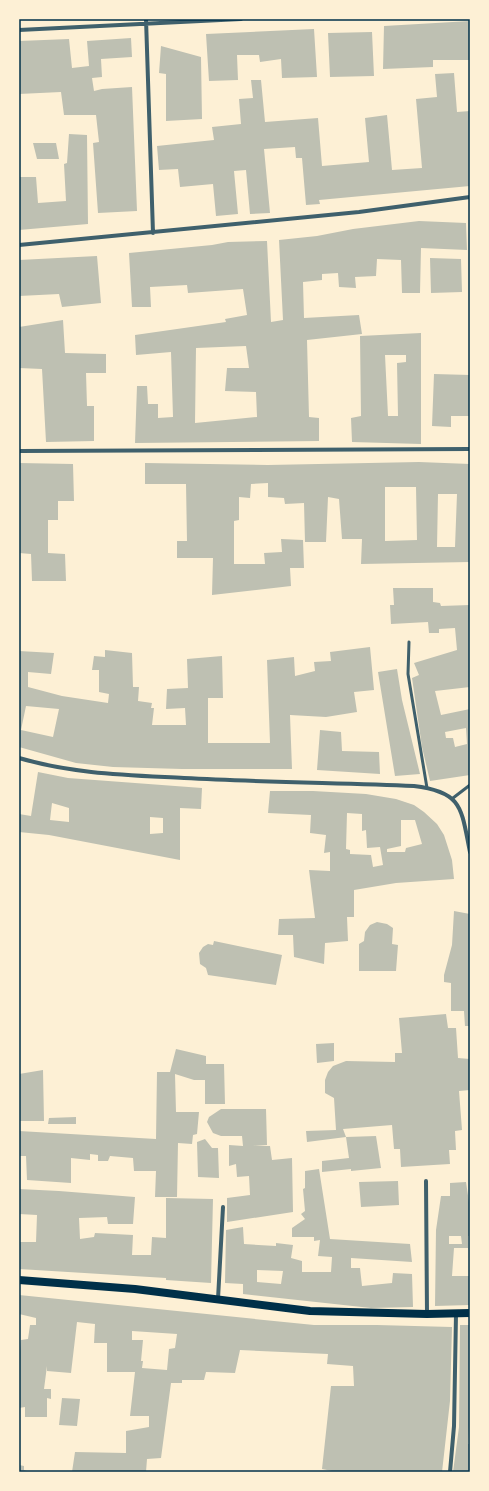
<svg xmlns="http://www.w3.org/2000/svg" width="489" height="1491" font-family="'IBM Plex Serif',serif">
<rect width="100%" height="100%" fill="#fdf0d5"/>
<path fill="#bec0b2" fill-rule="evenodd" d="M470,21V60H433V67L383,69L384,26Z
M314,29L317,77L282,78L281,59L260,62L259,55H237L238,80L209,81L206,34Z
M372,32L374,76L330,77L328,33Z
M131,38L132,57L101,59L102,77L92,78L94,91L102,89L132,87L137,211L98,213L93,143L99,142L96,115H64L61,92L19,94V41L69,39L72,68L89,66L87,41Z
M161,46L201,57L202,119L166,121V74L159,73Z
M454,73L457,112L470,111V186L319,200L320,204L306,205L302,158H296L295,147L264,149L270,213L250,214L246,170L234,171L238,214L216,216L213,184L180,187L178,169L159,170L157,146L214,140L212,127L241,124L239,99L253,98L251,80H261L265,122L318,118L322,166L369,162L365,118L387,115L392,170L422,168L416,99L437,97L435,74Z
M69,134L87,135L88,224L19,230V177H36L38,203L66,201L64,164L67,163Z
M33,143H56L59,159H37Z
M419,221L466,223L467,250L421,248L420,293H402L401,260L377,259L376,276L355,277L356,288L339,287L338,273L322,274V280L303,282L304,318L359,315L362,334L307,340L309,417L319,418V441L135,443L137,386H147L148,404H158V418L173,417L171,352L136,355L135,335L226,322L225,319L247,315L243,289L188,293L187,285L150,287L151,307H132L129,253L212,245L228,242L267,241L271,322L283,320L279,240L317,236L353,229ZM246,346L249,368H227L225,391L256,392L257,417L195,423L196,348Z
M97,256L101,303L62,307L59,294L19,296V260Z
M430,258L461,259L462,292L431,293Z
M63,320L65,353L106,354V373H86L87,406H94V441L46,442L42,369L19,368V327Z
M421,333V444L352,442L351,418L361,416L360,336ZM385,355H406V362L397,363L398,416H388Z
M434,374L470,375V416H451V427L432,426Z
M419,462L470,464V562L361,564L362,539H342L339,499L328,497L326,542H305L304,503L285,504L284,498L268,497V483L251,484L250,498L239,497V520L234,521V564H265L264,553L282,552L281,539L303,540L304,568H290L291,586L212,595L213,558H177V541H187L186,484H145V463L268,465ZM385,487H416L417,540L385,541ZM438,494H457L455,547H437Z
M19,463L73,464L74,501H58V520H48V553L65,554L66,581H32L31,554L19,553Z
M393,588H433V602L440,603L441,606L470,605V687L435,691L441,715L470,709V775L430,781L422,747L412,678L419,675L414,663L457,650L455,628L439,629V633H429L428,622L391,624L390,605H394ZM466,728L467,744L455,747L453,738H446L445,732Z
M370,647L374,690L354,692L357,712L326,717L290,715L292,769H182L113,767L76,763L19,747V651L54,653L51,674L28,672V687L62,696L108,703L109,694L99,692V670H92L94,656L105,657V650L132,653L133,687H139L138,701L152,703L151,708H154L152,725H186L185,708L166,709L167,689L188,688L187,659L222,656L223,698H208V743H270L267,660L294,657L295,676L315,671L314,662L331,661L330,652ZM26,706L59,709L53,737L21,730Z
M397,669L402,700L420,774L395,776L378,672Z
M320,730L341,732L342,751L379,752L380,774L317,770Z
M38,772L68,778L202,788L201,809L180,808V860L49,835L19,832V814L31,816ZM52,803L69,808V822L50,820ZM150,817L163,818V833L150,834Z
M270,791H313L366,794L396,799L414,805L424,812L437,824L444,835L452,860L454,879L396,883L354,890V917H347L348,941L325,943L324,964L294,957L293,935H278L279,919L315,918L309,870L330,871V852L324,853L326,835L310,833L311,815L268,813ZM347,813L362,814V831L366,830L367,848L380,847L383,865L373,867L371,855L350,854V850L346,849ZM401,820H415L422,844L406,848L405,852H387V849L401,846Z
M454,911L470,914V1026H465L464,1011H451V983L444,982V975L452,945Z
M377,922L387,924L393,928L392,944L398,945L396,971H359V944L364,941L365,932L370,925Z
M214,941L282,955L276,985L208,975L206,968L200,964L199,953L203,947L208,944L213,945Z
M446,1014L448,1028H456L458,1058L470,1059V1090L459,1091L462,1130L455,1131L456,1150H449L450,1164L401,1167L400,1149H394L392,1125L343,1129L346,1137L376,1136L381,1168L351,1171V1169L322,1172V1161L349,1158L346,1137L307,1142L306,1131L336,1130L334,1098L325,1093V1080L328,1072L333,1066L346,1061L395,1062V1053H402L399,1018Z
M334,1043V1061L317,1063L316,1044Z
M176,1049L206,1056V1064H224L225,1104H205V1080H194L175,1074L176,1112H199L197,1134L193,1135L192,1144L178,1143L177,1197H155L156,1171H134L133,1158L110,1156L108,1161H98V1155L90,1154V1160L71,1158V1183L27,1180L26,1156H19V1131L156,1139L157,1072H170Z
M43,1070L44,1121H19V1074Z
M221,1109H266L267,1145L253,1146H270L272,1160L292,1158L293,1212L227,1222V1198L250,1195L249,1176L237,1177L236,1164L229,1166V1145L243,1146L242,1136H221L213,1133L207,1122L209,1117Z
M76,1117V1124H48L49,1118Z
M205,1139L212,1148H218L219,1178L198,1177L197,1142Z
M319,1169L330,1239L410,1244L412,1262L351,1258V1268H360L362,1286L392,1283L393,1273L412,1274L413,1307L371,1308L243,1294V1284L225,1283L226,1230L243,1227L244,1244L276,1246V1243L293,1245L291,1258L302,1261V1272H331L332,1257L318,1256L320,1240L314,1241V1237H292V1228L305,1219L301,1214L305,1211L303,1189L305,1188V1171ZM257,1270L283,1271L281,1284L257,1282Z
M398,1181L399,1205L361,1207L359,1182Z
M466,1182L470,1209V1236H468V1248H454L452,1276H470V1305L435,1306L436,1230L441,1196H450V1183ZM449,1236H461L462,1244H449Z
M19,1189L59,1191L135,1197L133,1224H108L107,1217L79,1218L80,1239L94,1237L95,1233L133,1235L132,1255H151L152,1237L166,1238V1198L213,1199L211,1283L166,1280V1278L19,1269V1242H36L37,1215L19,1214Z
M19,1295L314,1325H377L452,1327L450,1401L442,1472H337L322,1469L331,1386H354L353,1366L327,1364L328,1354L240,1350L235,1373L206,1372L204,1380H182V1383H171L161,1458L147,1459L146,1472H72L75,1452L126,1453V1431L149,1427V1416H130L135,1372H107V1343H94L95,1324L77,1322L71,1373L47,1371V1366L44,1389H51V1399L47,1398V1417H25V1407L19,1408V1364L21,1340L28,1339L30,1325H36V1318L19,1314ZM132,1331L177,1334L175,1348L169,1349L167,1370L142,1368L143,1361H141L143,1340H132Z
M460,1325H470V1427L469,1426L468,1444H470V1472H453L459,1427Z
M62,1398L80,1399L77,1426L59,1425Z
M19,1465L24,1466V1470L30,1472H19Z"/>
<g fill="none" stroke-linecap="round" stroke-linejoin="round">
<path stroke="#3f606c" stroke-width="3" d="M409,642L408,674L427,788
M453,798L470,785"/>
<path stroke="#3f606c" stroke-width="4" d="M146,19L153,233
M19,30L241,19
M19,245L359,212L470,197
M19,451L470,449
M19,758C73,774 128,775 184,778C260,782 337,783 414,786C463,792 461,808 470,852
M426,1181L427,1314
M218,1299L223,1207
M450,1472L454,1426L456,1314"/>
<path stroke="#003049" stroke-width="8" d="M19,1280L135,1289L310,1311L427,1314L470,1313"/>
</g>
<rect width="489" height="1491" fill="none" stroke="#fdf0d5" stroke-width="40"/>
<rect x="20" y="20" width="449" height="1451" fill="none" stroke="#003049" stroke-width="1.5"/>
</svg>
